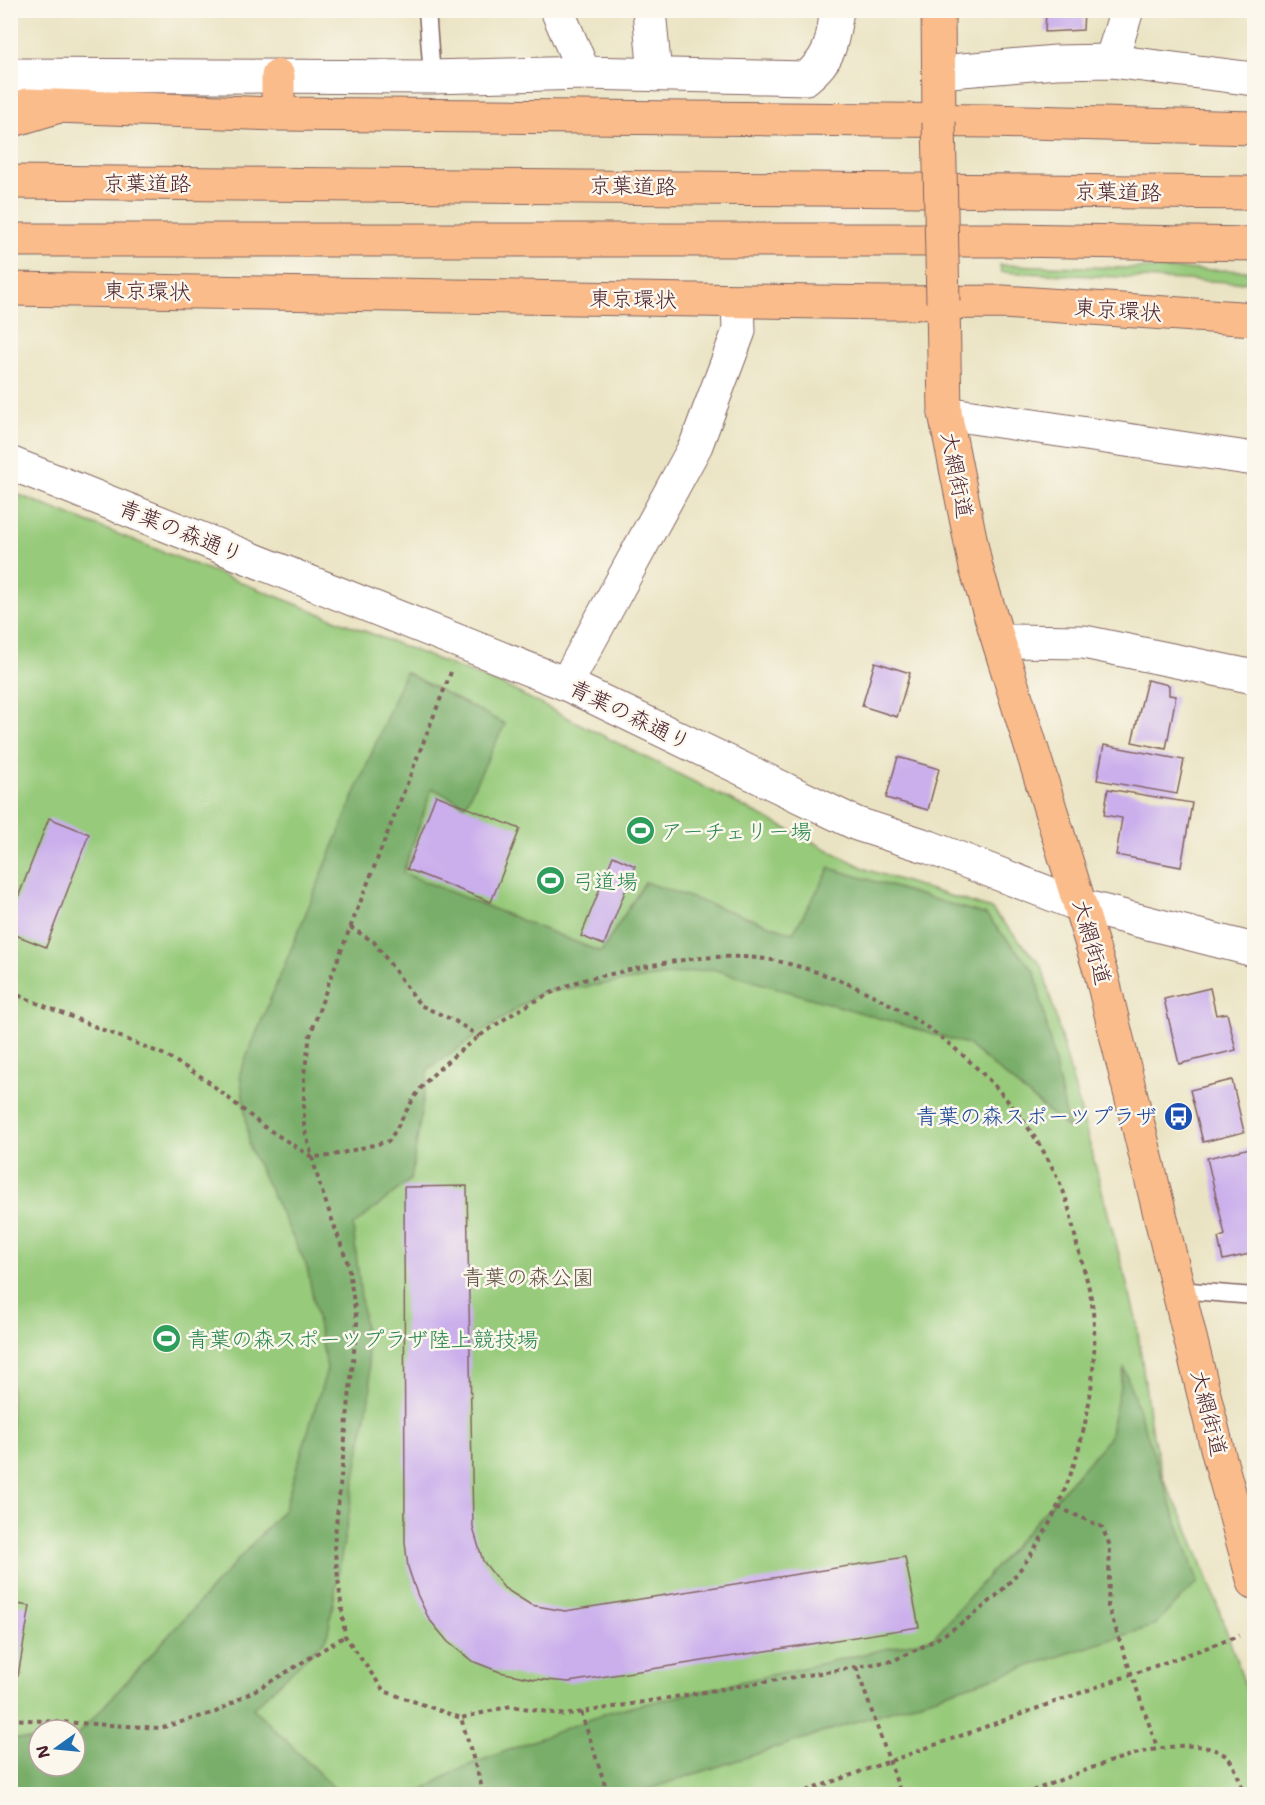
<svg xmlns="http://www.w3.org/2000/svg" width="1265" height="1805" font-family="'Shantell Sans','Klee One',sans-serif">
<rect width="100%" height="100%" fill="#fbf7ec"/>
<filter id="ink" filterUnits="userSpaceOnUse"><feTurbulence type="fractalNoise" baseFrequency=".0167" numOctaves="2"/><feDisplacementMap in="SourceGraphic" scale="12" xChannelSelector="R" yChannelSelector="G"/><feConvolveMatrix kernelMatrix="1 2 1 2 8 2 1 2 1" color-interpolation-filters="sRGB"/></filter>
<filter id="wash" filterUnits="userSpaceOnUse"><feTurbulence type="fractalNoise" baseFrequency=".008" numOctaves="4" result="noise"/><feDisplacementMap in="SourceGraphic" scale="24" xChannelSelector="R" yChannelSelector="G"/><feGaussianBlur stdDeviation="1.35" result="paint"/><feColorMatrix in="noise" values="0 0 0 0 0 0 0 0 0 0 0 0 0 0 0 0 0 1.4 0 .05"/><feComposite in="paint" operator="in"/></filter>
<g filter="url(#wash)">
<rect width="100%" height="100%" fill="#eae3c3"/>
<path fill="#97ca7a" stroke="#707452" stroke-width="1.5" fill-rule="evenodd" d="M1000,265L1254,271V283L1001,272Z
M11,492L507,687L868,870L991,909L1042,966L1136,1318L1151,1428L1164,1480L1187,1526L1210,1584L1254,1711V1794H11ZM39,1730H75V1766H39Z"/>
<path fill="#79ae6a" stroke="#62664a" stroke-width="1.5" d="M405,672L505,724L465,805L432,788L403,873L601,952L645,882L793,933L830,868L986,915L1035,972L1069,1129L967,1044L712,969L540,993L428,1069L411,1179L353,1226L371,1387L327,1638L253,1708L340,1794H11V1738L39,1741V1766H75V1738L284,1509L327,1369L307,1267L250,1149L240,1073Z
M1124,1368L1198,1582L1153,1626L633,1794H417L456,1770L609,1712L933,1638L1109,1438Z"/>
<g id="blocks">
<path fill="#caafec" d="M1002,10H1032V15H1002Z
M1046,10H1084L1083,30L1045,32Z
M875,662L910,673L897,717L862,706Z
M1147,680L1169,685V695L1176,696L1166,749L1132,742Z
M1104,745L1184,760L1177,794L1097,780Z
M898,757L939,769L928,810L886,798Z
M1108,789L1192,803L1181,867L1116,855L1122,818L1104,815Z
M436,795L520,829L491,902L407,869Z
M49,818L89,834L46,947L10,933V918Z
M613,856L635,866L604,945L581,936Z
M1210,988L1216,1015L1227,1013L1236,1050L1179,1064L1164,999Z
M1232,1080L1244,1132L1203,1142L1190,1090Z
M1250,1148L1254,1156V1253L1223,1260L1218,1238L1225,1235L1207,1158Z
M467,1186L473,1528L483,1561L504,1588L531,1605L565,1611L905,1557L919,1627L569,1682L534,1679L500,1672L472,1661L448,1642L429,1619L417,1594L408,1567L405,1543L404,1187Z
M10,1603L30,1606L18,1676L10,1675Z"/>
</g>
</g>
<g filter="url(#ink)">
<use href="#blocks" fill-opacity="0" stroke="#826460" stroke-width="1.5"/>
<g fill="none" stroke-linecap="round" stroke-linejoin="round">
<defs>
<path id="service" d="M427,10L432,77
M1178,1290L1254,1296"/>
<path id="minor" d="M557,10L584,73
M649,10L655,75
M1111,61L1127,10
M939,72L1056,62L1111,61L1254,79
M10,75L432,77L584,73L806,78C832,57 832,41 837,10
M945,413L1254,459
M999,641L1084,642L1254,677
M566,684L696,445L739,331L738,301"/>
<path id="tertiary" d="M10,463L566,684L857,824L929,847L1082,906L1254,950"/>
<path id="primary" d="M938,10L939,122
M943,302L945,413L976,568L1102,977L1219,1456L1254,1582"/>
<path id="trunk" d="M27,105L278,114L990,121L1254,128
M278,114V76
M10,289L888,303L1003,302L1254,319"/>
<path id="motorway" d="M10,121L56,107
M10,182L1254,193
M10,240H1007L1254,244"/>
</defs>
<use href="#service" stroke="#826460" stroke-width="19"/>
<use href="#minor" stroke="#826460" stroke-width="35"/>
<use href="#tertiary" stroke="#826460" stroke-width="35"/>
<use href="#primary" stroke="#826460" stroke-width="35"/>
<use href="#trunk" stroke="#826460" stroke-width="35"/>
<use href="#motorway" stroke="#826460" stroke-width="35"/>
<path stroke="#826460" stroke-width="4" stroke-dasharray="4.5 4.5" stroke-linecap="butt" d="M451,672L330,979L310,1036L304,1074V1127L320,1186L348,1264L357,1322L334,1545L345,1636L384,1691L461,1718L484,1794
M350,927L374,942L420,1005L455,1021L480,1037
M10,992L165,1055L205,1079L263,1126L312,1157L330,1156L389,1141C401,1122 411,1099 426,1082C460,1045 529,999 577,982C592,977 609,975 624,971C673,960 727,951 777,961C898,988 1012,1073 1062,1188C1070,1207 1073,1229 1078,1249C1083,1266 1089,1285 1092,1303C1104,1397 1068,1527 998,1594C967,1623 931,1644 892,1661L565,1715L511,1706L461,1718
M1058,1507L1102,1527L1110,1546L1108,1607L1157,1747
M856,1667L901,1794
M581,1712L608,1794
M10,1719L160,1728L216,1712L277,1678L345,1636
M798,1794L1239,1636
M1024,1794C1072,1777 1177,1726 1223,1754C1235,1761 1240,1782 1244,1794"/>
<use href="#service" stroke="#fff" stroke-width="16"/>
<use href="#minor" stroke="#fff" stroke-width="33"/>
<use href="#tertiary" stroke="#fff" stroke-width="33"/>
<use href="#primary" stroke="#fabc8b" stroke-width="33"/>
<use href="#trunk" stroke="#fabc8b" stroke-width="33"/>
<use href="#motorway" stroke="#fabc8b" stroke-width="33"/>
<defs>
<path id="primary-bridge" d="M939,122L943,302"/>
</defs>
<use href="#primary-bridge" stroke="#826460" stroke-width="35" stroke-linecap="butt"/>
<use href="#primary-bridge" stroke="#fabc8b" stroke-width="33"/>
</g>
</g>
<defs>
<symbol id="stadium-disc" viewBox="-11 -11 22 22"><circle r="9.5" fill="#2e9e5b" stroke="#fbf7ec"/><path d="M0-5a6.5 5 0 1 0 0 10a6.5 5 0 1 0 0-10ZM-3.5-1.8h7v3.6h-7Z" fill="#fff"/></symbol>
<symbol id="bus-disc" viewBox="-11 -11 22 22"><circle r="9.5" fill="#1a4fb4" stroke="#fbf7ec"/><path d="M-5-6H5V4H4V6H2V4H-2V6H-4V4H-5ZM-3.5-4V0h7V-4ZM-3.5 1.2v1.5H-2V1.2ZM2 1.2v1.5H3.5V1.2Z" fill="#fff"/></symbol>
</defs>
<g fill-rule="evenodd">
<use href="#stadium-disc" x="624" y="814" width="33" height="33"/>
<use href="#stadium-disc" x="534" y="864" width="33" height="33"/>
<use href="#bus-disc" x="1162" y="1100" width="33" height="33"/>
<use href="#stadium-disc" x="150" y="1322" width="33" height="33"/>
</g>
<g text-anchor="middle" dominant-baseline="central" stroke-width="5" stroke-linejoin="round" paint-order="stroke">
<g font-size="22" fill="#4a1f2b" stroke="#fbf7ec">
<text x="147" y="183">京葉道路</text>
<text transform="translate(633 186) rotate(1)">京葉道路</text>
<text transform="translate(1118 192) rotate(1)">京葉道路</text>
<text transform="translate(147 291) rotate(1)">東京環状</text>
<text transform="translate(633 299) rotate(1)">東京環状</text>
<text transform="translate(1118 310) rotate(4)">東京環状</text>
<text transform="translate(957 475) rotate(79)">大網街道</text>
<text transform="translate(181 531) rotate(22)">青葉の森通り</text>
<text transform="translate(630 715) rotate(26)">青葉の森通り</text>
<text transform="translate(1092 942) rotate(74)">大網街道</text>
<text transform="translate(1209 1413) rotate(76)">大網街道</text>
</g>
<g font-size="22" fill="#27864d" stroke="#fbf7ec" text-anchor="start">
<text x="661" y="831">アーチェリー場</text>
<text x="572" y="881">弓道場</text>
<text x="187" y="1339">青葉の森スポーツプラザ陸上競技場</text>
</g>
<g font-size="22" fill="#164399" stroke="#fbf7ec" text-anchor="end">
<text x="1157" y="1116">青葉の森スポーツプラザ</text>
</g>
<g font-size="22" fill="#615243" stroke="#fbf7ec">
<text x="528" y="1277">青葉の森公園</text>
</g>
</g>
<rect width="1265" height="1805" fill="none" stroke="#fbf7ec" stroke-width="36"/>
<g transform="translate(57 1748) rotate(255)"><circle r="28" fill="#fbf7ec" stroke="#b4a19f" stroke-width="1.5"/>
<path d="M0-4.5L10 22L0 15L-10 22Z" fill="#1f6fb2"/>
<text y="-9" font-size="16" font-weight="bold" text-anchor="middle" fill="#4a1f2b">N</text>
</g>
</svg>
